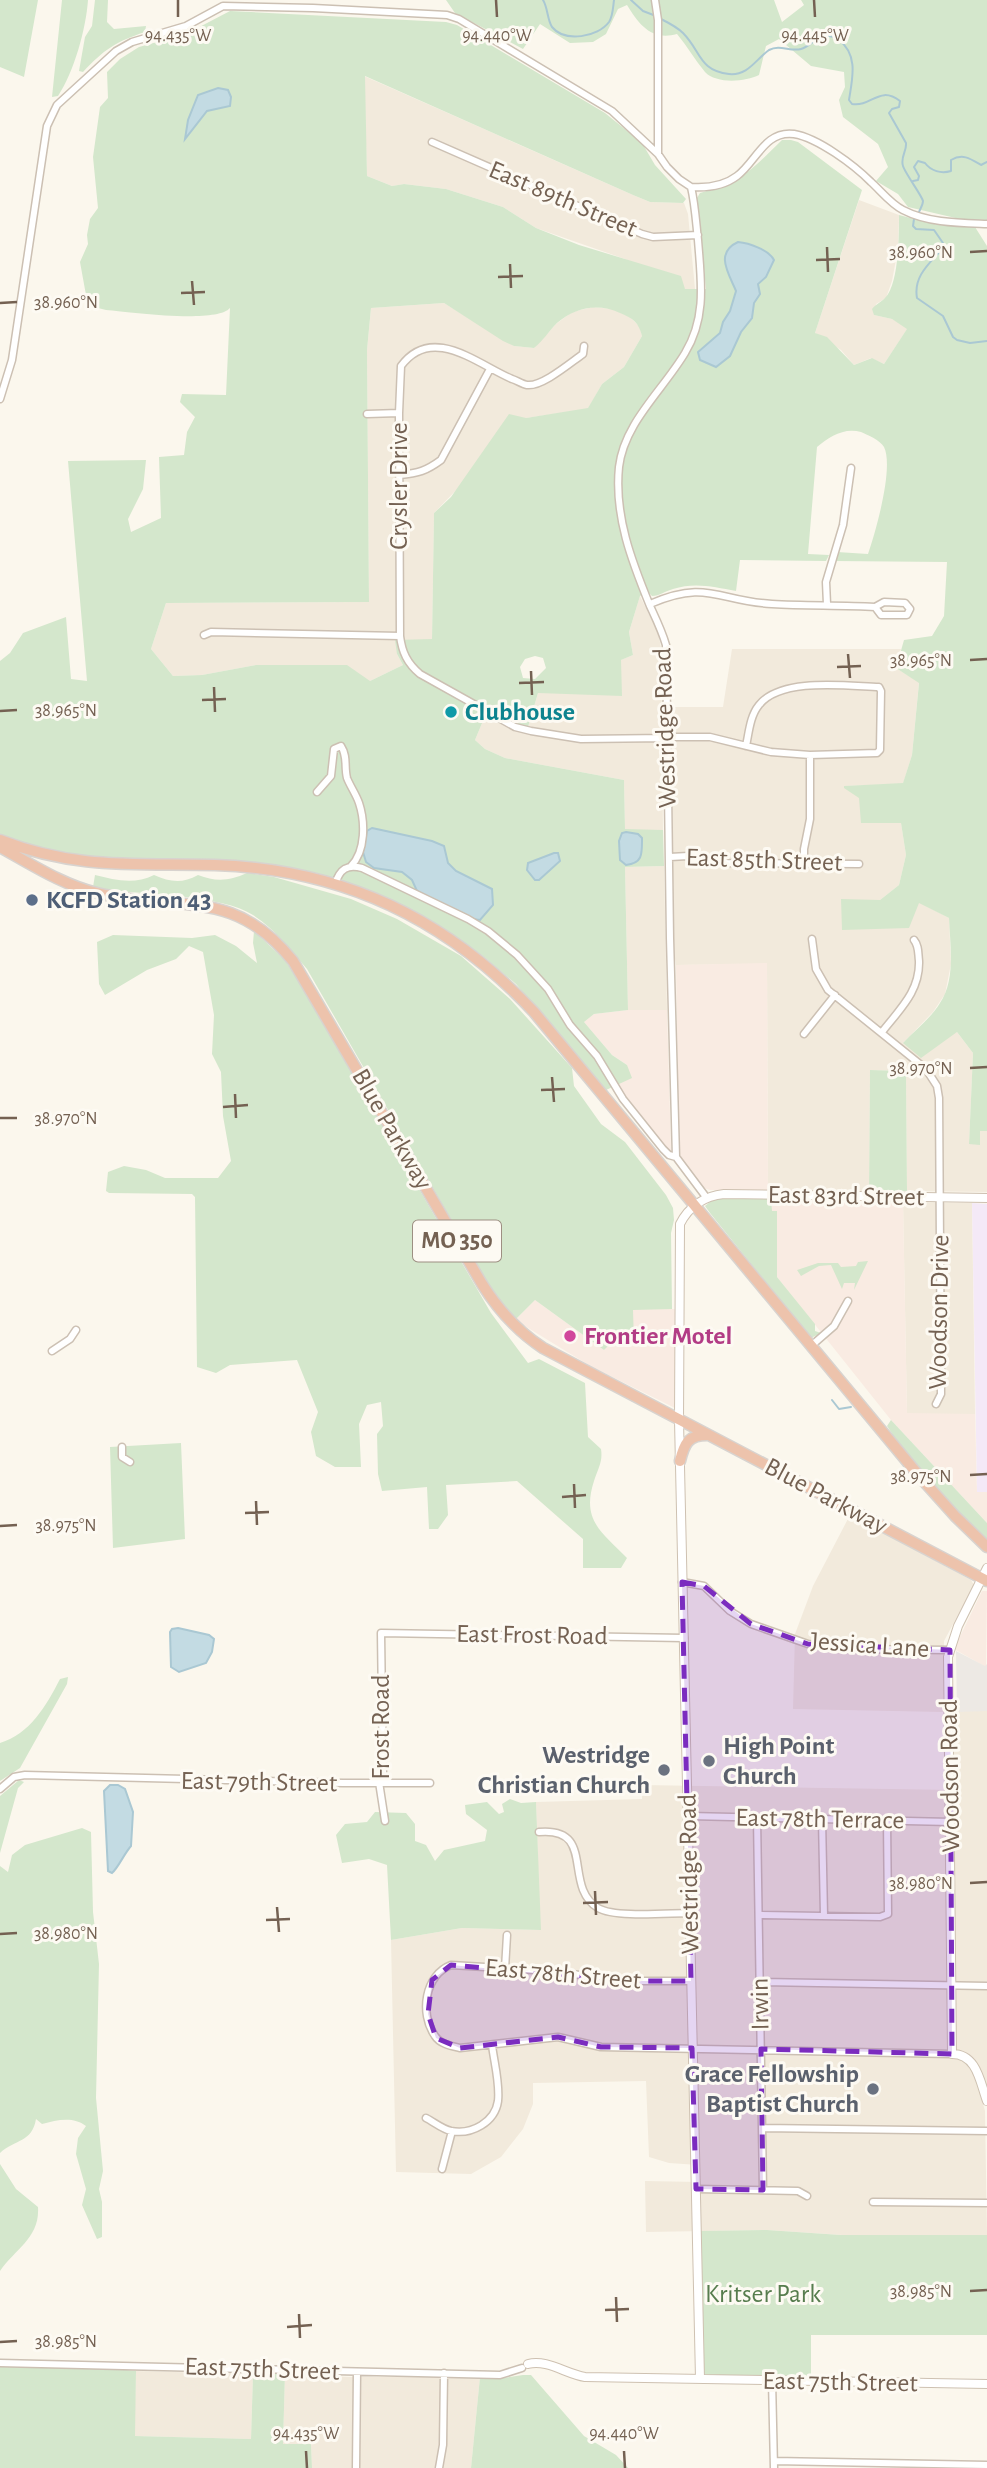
<svg xmlns="http://www.w3.org/2000/svg" width="987" height="2468" font-family="'Alegreya Sans',sans-serif">
<rect width="100%" height="100%" fill="#fbf7ed"/>
<path fill="#f2eadc" d="M364,76L633,195L650,202L684,203L688,214L695,289H685L625,259L536,228L503,207L446,189L404,184L392,186L367,176Z
M859,200L899,215L898,249L892,281L886,298L876,304L874,315L892,319L908,328L884,364L871,358L854,365L841,350L815,333Z
M444,303L514,346L534,348L556,324L572,312L593,307L612,309L630,317L640,327L642,336L624,367L602,384L588,409L526,418L434,513L432,639L397,654L403,665L370,681L256,665L202,675L173,676L151,649L166,603L369,602L367,350L371,308Z
M640,596L658,633L661,647L663,830H625L624,780L505,758L485,749L475,740L485,716L526,734L538,693L633,655L629,632Z
M732,649H901L896,668L919,682L912,755L903,784L845,786L901,823L906,855L899,885L880,900H841L919,902L949,918L951,964L945,994L933,1012L903,1043L957,1032L973,1053L969,1144H979L980,1131H987V1192L907,1191L906,1071L870,1070L869,1191H768L767,964L676,965L674,952L671,707H723Z
M664,866L667,1010H628L625,867Z
M903,1202L972,1203L975,1414H907Z
M850,1515L971,1580L974,1585L944,1641L943,1712L793,1709L795,1634L813,1586Z
M953,1711H987V2094L979,2089L985,2111L987,2235H842L767,2230L646,2232L645,2181L698,2182V2165L669,2163L649,2157L646,2081L533,2083V2104L523,2129L501,2157L471,2174L396,2172L391,1940L462,1928L540,1930L536,1802L642,1799V1785L954,1790Z
M136,2371L253,2374L251,2439L134,2436Z
M285,2374L349,2377H480L471,2468H312L311,2444H283Z"/>
<path fill="#f9ebe2" d="M767,963L768,1191L710,1190L704,1188L681,1160L679,1153L676,965Z
M628,1010H667L671,1150L668,1151L617,1084L627,1065L612,1055L584,1022L594,1014Z
M771,1198L903,1202L907,1413L975,1414L977,1492H987V1523L891,1420L777,1277V1211H772Z
M535,1300L604,1350L633,1309H676L675,1408L592,1367L515,1320Z
M982,1591H987L986,1667L954,1649Z"/>
<path fill="#ede9e4" d="M956,1651L985,1666L987,1664V1711L957,1712Z"/>
<path fill="#f4e9f7" d="M972,1203L987,1204V1492H977Z"/>
<path fill="#d4e7cc" fill-rule="evenodd" d="M0,0H38L24,77L0,67Z
M62,0H88C86,29 74,72 58,96L52,97Z
M95,0H108L107,22L114,29L146,26L145,32C115,42 105,49 83,72L79,71L85,37L92,26Z
M446,0H774L782,22L804,5L801,0H987V220L960,219L908,207L898,194L876,181L888,167L878,144L843,117L839,100L845,87L844,72L811,66L779,39L766,46L759,75C745,82 716,84 705,72C695,60 687,46 677,34C652,41 639,25 627,5L618,9L606,34L593,42L570,43L540,24L523,49L455,13Z
M230,11L446,22L457,25L605,113L642,143L655,165L686,199L683,203L650,202L633,195L365,76L367,176L392,186L404,184L446,189L503,207L536,228L579,245L681,276L685,289H706L697,198L700,193C743,182 751,170 782,140H791L798,142L862,190L815,333L827,337L854,365L872,358L884,364L907,329L892,319L874,315L872,309C876,304 881,302 885,298C899,284 899,234 899,215L938,225L975,227L987,246V1131H980V1145L969,1144L973,1053L957,1032L921,1058L903,1043C915,1030 931,1018 940,1003C956,979 950,946 949,918L919,903L909,928L842,930L841,899L880,900L899,885L906,855L901,823H861L859,798L844,788V786L903,783L912,755L919,683L896,668L904,640L932,636L944,616L947,562L834,561L837,552L868,554C876,531 894,467 884,447C880,440 868,435 861,432C844,427 829,437 817,447L808,554L829,555L826,561L740,560L736,591C714,587 695,582 673,589C665,591 660,596 652,596L647,591L640,596L629,632L633,655L621,660L622,696L538,693L526,734L485,716L475,740L485,749L505,758L624,780L625,829L663,830L664,866L625,867L628,1010L594,1014L584,1022L612,1055L627,1065L632,1078L606,1090L516,984L483,956L441,927L393,902L300,870L98,858L35,848L0,836V661L10,653L23,633L66,617L71,679L87,681L68,461L146,460L143,489L128,519L131,532L161,518L159,457L184,455L187,432L195,417L180,402L182,394L226,395L230,308C216,324 129,312 106,310L94,307L86,295L80,262L88,244L87,235L90,219L98,208L93,157L100,107L108,98L107,72L120,59L139,47L186,34ZM444,303L503,341L514,346L534,348C543,341 549,331 557,323C576,307 598,303 620,313C633,318 639,323 642,336L624,367L602,384L588,408L526,418L509,414L451,497L434,513L432,639L395,640L397,654L403,665L370,681L347,665H256L202,675L173,676L151,649L166,603L369,602L367,350L371,308ZM535,656L543,658L546,668L535,679L523,678L520,667L525,659Z
M247,873L274,877L351,899L397,919L461,956L510,999L572,1068L574,1086L601,1124L625,1142L666,1195L673,1208L674,1220L671,1233L672,1309L633,1310L634,1342H612L604,1350L535,1300L515,1320L501,1304L486,1280L307,969C290,949 275,929 253,915C222,895 143,894 104,890L93,887L95,875C115,880 134,885 154,875C170,882 182,884 198,875C216,882 229,881 247,873Z
M254,931L285,960L299,982L491,1313L528,1363L539,1359L585,1383L588,1437L601,1449C603,1462 598,1468 594,1481C581,1521 602,1532 627,1558L621,1568H583V1539L517,1481L446,1485L448,1515L438,1529H429L427,1487L382,1491L378,1474L377,1434L383,1426L381,1402L367,1405L359,1424L361,1467H335L316,1456L311,1432L318,1412L297,1360L230,1365L216,1373L197,1367L195,1197L192,1194L109,1193L106,1191L108,1172L124,1166L146,1170L165,1178H218L231,1161L223,1116L221,1072L212,1054L214,1015L203,952L189,946L176,959L147,970L105,995L99,984L97,942L113,935L192,938L215,935L236,946L257,963L253,943Z
M870,1070L906,1071L907,1191H869Z
M715,1198H771L772,1211H777V1277L815,1324V1331L821,1333L811,1338L710,1213L705,1206Z
M868,1261L854,1290L855,1283H844L842,1289L831,1265L819,1266L801,1276L797,1270L818,1263H838L841,1267L856,1266L858,1262Z
M891,1420L987,1523V1539L944,1498L893,1435L887,1426Z
M181,1443L185,1539L113,1548L110,1447Z
M68,1677L67,1684L20,1768L0,1781V1743C30,1734 46,1706 60,1679Z
M19,1780L24,1782L18,1788L0,1853V1796Z
M510,1799L521,1803L536,1802L541,1930L462,1928L391,1940L387,1865L369,1859L342,1863L336,1835L345,1824L367,1822L375,1812L406,1813L415,1824V1841L426,1845L435,1861L444,1850L485,1841L487,1830L466,1814L465,1805L487,1802L499,1814L504,1812L502,1804Z
M82,1828L91,1832L93,1912L99,1964L96,2098L103,2171L99,2189L102,2202V2237L97,2239L82,2205L86,2189L76,2154L78,2138L86,2126C73,2116 57,2120 42,2124L36,2119C32,2143 15,2139 0,2153V1866L8,1872L12,1855L25,1845Z
M0,2164L16,2189L38,2207C40,2238 15,2249 0,2271Z
M767,2230L841,2235H987V2335H811V2378L702,2375L699,2231Z
M0,2366L107,2368L136,2371L135,2436L251,2439L253,2374H285L283,2444H311L312,2468H0Z
M523,2375H531L584,2436L616,2455L628,2468H471L480,2377L503,2378Z"/>
<path fill="#c3dbe3" stroke="#aac8d3" stroke-width="2" d="M218,88L228,90L231,97L230,106L207,111L185,139L188,120L198,95Z
M738,242C749,243 769,250 774,260L766,277L758,284L760,294L754,303L752,318L741,332L730,356L716,367L700,360L698,352L720,333L723,322L730,311L736,291C729,274 714,253 738,242Z
M372,828L432,841L444,846L448,863L456,871L492,889L493,905L480,920L472,919L417,891L412,880L402,872L374,868L366,862L363,852L367,831Z
M626,832L638,834L642,838C642,854 643,863 626,865L620,860L619,841L622,833Z
M554,853H558L560,861L539,880H535L527,870L528,863Z
M178,1628L209,1635L214,1639L212,1652L206,1663L179,1672L171,1667L170,1632L172,1629Z
M110,1785H118L125,1789L133,1812L131,1846C124,1854 118,1868 112,1873L108,1871L104,1791Z"/>
<g fill="none" stroke-linecap="round" stroke-linejoin="round">
<path stroke="#aac8d3" stroke-width="2" d="M543,0C548,8 547,19 552,27C565,43 598,37 609,22C613,16 613,7 614,0
M631,0L643,11L656,16
M661,19C669,23 677,27 683,33C701,51 699,71 729,74C748,76 756,59 769,50C780,44 790,52 801,49C809,47 815,38 824,36C830,35 834,37 839,40C859,55 852,80 849,100L852,104C872,107 879,85 900,101L899,107L892,109L889,113L906,143C907,151 900,157 903,166C905,173 922,196 923,201C923,205 920,209 919,212
M913,181L918,180L919,176L914,167L918,161L925,163C931,171 941,174 951,171V160C963,153 971,159 981,165L987,162
M914,219L913,226L916,229L934,230L943,243V248C930,263 913,276 917,298L943,316L953,337L957,340L970,343L987,341
M832,1400L839,1409L851,1407"/>
<defs>
<path id="street" d="M655,0L658,20V154
M432,142L642,234L653,237L698,235
M691,187C707,188 724,186 737,176C756,162 765,130 794,134C818,138 854,165 871,182C881,191 891,204 903,210C928,223 960,223 987,224
M584,346L583,354C570,363 542,387 527,385C522,384 516,380 512,379C477,364 432,324 401,366L399,413L400,636C402,652 407,663 420,674L515,727L531,731L581,739L667,738
M0,399L12,360L47,126L57,105L116,51L132,42L186,26L223,6L313,8L447,15L459,19L612,111L658,154L667,167L679,179L691,187C695,204 696,222 698,240C701,280 707,317 685,353C663,390 624,423 619,467C614,516 632,562 650,606C656,619 662,631 666,645L670,938L676,1157L706,1197
M367,414L399,413
M399,475C419,473 426,471 441,460L490,369
M650,604C707,579 718,601 772,604C806,606 841,605 875,607L884,602L905,603L910,609L907,615H881L875,607
M827,604L826,582L843,525L851,468
M204,635L211,632L400,636
M667,737H710L771,752L810,755L877,753L880,750L881,691L879,687C847,686 781,677 759,705C750,716 749,732 746,746
M317,792L331,776L334,749L341,746C348,757 344,766 347,778C350,786 356,794 359,803C365,821 366,851 351,866
M670,857L688,856L727,863L859,864
M804,864V849L810,819V755
M335,884C340,869 347,864 362,868L468,919L488,931L517,955L548,989L570,1025L597,1056L623,1099L663,1149L669,1155L676,1157
M812,939L816,969L828,990L926,1069L937,1086L939,1098L941,1394L936,1404
M882,1032C900,1009 920,991 919,961C918,953 919,946 914,940
M804,1034L835,995
M811,1346L834,1326L848,1301
M52,1351L70,1339L76,1330
M122,1447V1457L130,1462
M682,1582L704,1586L730,1611L751,1624L808,1644L842,1649L950,1650
M0,1789L14,1777L25,1775L343,1783H430
M689,1816L951,1822
M757,1818L763,2190
M822,1819L824,1916
M385,1821L379,1782L383,1776L381,1633L684,1638
M539,1832C597,1827 562,1886 598,1908C615,1918 668,1913 690,1913
M759,1915L880,1917L888,1914L887,1821
M505,1969L507,1935
M691,1981H622L551,1971L451,1965C425,1975 419,2013 435,2036C440,2044 451,2046 460,2048L558,2037L601,2047L952,2054
M760,1982L987,1986
M426,2118C434,2122 442,2129 451,2131C472,2135 495,2122 498,2101C500,2083 494,2062 492,2045
M762,2128L987,2131
M442,2169L452,2131
M696,2189L798,2191L807,2196
M873,2202L987,2203
M0,2363L500,2375L522,2368
M772,2380L774,2468
M774,2461L987,2465
M356,2468L357,2372
M439,2468L443,2445L444,2373"/>
<path id="secondary" d="M987,1568L958,1626L948,1657L952,2054C977,2054 980,2082 987,2101
M528,2364C547,2359 566,2374 585,2377L987,2384
M700,2379L679,1420L680,1224C689,1206 705,1196 724,1194L987,1198"/>
<path id="highway" d="M0,840C77,870 136,863 215,865C343,869 447,919 534,1012L920,1477L955,1516L987,1547
M0,847C31,864 63,885 97,893C177,913 232,885 293,961L482,1284C499,1311 517,1331 543,1348L987,1581
M680,1461C684,1444 688,1435 707,1435"/>
</defs>
<use href="#street" stroke="#ccc0b3" stroke-width="9"/>
<use href="#secondary" stroke="#cec1b1" stroke-width="10"/>
<use href="#highway" stroke="#d8d3cf" stroke-width="13"/>
<use href="#street" stroke="#fff" stroke-width="6"/>
<use href="#secondary" stroke="#fff" stroke-width="8"/>
<use href="#highway" stroke="#edc3ac" stroke-width="10"/>
</g>
<path fill="#7b2cbf" fill-opacity="0.2" stroke="#7b2cbf" stroke-width="5" stroke-dasharray="14 9" stroke-linejoin="round" d="M682,1582L704,1586L751,1624L808,1644L950,1650L952,2054L761,2049L763,2190L696,2189L692,2048L601,2047L558,2037L460,2048L436,2038L428,2014L432,1980L451,1965L622,1981H691Z"/>
<path fill="none" stroke="#746152" stroke-width="2.5" d="M178,0V17M496,0L497,17M814,0L815,17M827,247L828,272M970,252L987,251M816,260L840,259M510,264L511,288M498,277L523,276M192,281L194,305M181,293L205,292M0,303L17,302M848,654L850,678M970,660L987,659M837,667L861,666M531,671L532,695M519,683L544,682M214,687L215,712M202,700L226,699M0,711L17,710M970,1068L987,1067M552,1077L554,1102M541,1090L565,1089M235,1094L236,1118M223,1107L248,1105M0,1118H17M970,1475L987,1474M574,1484L575,1508M562,1497L586,1495M256,1501L257,1525M245,1513L269,1512M0,1526L17,1525M970,1883L987,1882M595,1891L596,1915M583,1903L608,1902M277,1907L279,1932M266,1920L290,1919M0,1934L17,1933M970,2291L987,2290M616,2297L617,2322M605,2310L629,2309M299,2314L300,2338M287,2327L312,2325M0,2342L17,2341M306,2451L307,2468M624,2451L625,2468"/>
<circle fill="#0f9aa8" stroke="#fdfaf3" stroke-width="2.5" cx="451" cy="712" r="7"/>
<circle fill="#5c6f8a" stroke="#fdfaf3" stroke-width="2.5" cx="32" cy="900" r="7"/>
<circle fill="#d1479c" stroke="#fdfaf3" stroke-width="2.5" cx="570" cy="1336" r="7"/>
<g fill="#6b7280" stroke="#fdfaf3" stroke-width="2.5">
<circle cx="709" cy="1761" r="7"/>
<circle cx="664" cy="1770" r="7"/>
<circle cx="873" cy="2089" r="7"/>
</g>
<g text-anchor="middle" dominant-baseline="central" stroke-width="6" stroke-linejoin="round" paint-order="stroke">
<rect fill="#fdfaf3" stroke="#9d8f82" stroke-width="2" x="413" y="1220.5" width="88" height="41" rx="5"/>
<g font-size="24" font-weight="bold" fill="#746152">
<text x="457" y="1241">MO 350</text>
</g>
<g font-size="26" fill="#746152" stroke="#fdfaf3">
<text transform="translate(563 199) rotate(23)">East 89th Street</text>
<text transform="translate(399 486) rotate(-90)">Crysler Drive</text>
<text transform="translate(665 728) rotate(-92)">Westridge Road</text>
<text transform="translate(764 860) rotate(2)">East 85th Street</text>
<text transform="translate(392 1129) rotate(60)">Blue Parkway</text>
<text transform="translate(846 1196) rotate(1)">East 83rd Street</text>
<text transform="translate(939 1312) rotate(-89)">Woodson Drive</text>
<text transform="translate(826 1496) rotate(28)">Blue Parkway</text>
<text transform="translate(532 1635) rotate(1)">East Frost Road</text>
<text transform="translate(870 1645) rotate(4)">Jessica Lane</text>
<text transform="translate(381 1727) rotate(-90)">Frost Road</text>
<text transform="translate(950 1776) rotate(-91)">Woodson Road</text>
<text transform="translate(259 1782) rotate(1)">East 79th Street</text>
<text transform="translate(820 1819) rotate(1)">East 78th Terrace</text>
<text transform="translate(689 1874) rotate(-91)">Westridge Road</text>
<text transform="translate(563 1974) rotate(5)">East 78th Street</text>
<text transform="translate(760 2004) rotate(-91)">Irwin</text>
<text transform="translate(262 2369) rotate(2)">East 75th Street</text>
<text transform="translate(840 2382) rotate(1)">East 75th Street</text>
</g>
<g font-size="26" font-weight="bold" fill="#0d838f" stroke="#fdfaf3" text-anchor="start">
<text x="465" y="712">Clubhouse</text>
</g>
<g font-size="26" font-weight="bold" fill="#4e5e75" stroke="#fdfaf3" text-anchor="start">
<text x="46" y="900">KCFD Station 43</text>
</g>
<g font-size="26" font-weight="bold" fill="#b23c85" stroke="#fdfaf3" text-anchor="start">
<text x="584" y="1336">Frontier Motel</text>
</g>
<g font-size="26" font-weight="bold" fill="#5b616d" stroke="#fdfaf3" text-anchor="end">
<text x="723" y="1746" text-anchor="start">High Point<tspan x="723" dy="30">Church</tspan></text>
<text x="650" y="1755">Westridge<tspan x="650" dy="30">Christian Church</tspan></text>
<text x="859" y="2074">Grace Fellowship<tspan x="859" dy="30">Baptist Church</tspan></text>
</g>
<g font-size="26" fill="#577d4e" stroke="#fdfaf3">
<text x="763" y="2294">Kritser Park</text>
</g>
</g>
<g font-size="18" text-anchor="middle" fill="#746152" stroke="#fdfaf3" stroke-width="6" stroke-linejoin="round" paint-order="stroke">
<text x="178" y="41">94.435°W</text>
<text x="497" y="41">94.440°W</text>
<text x="815" y="41">94.445°W</text>
<text x="921" y="258">38.960°N</text>
<text x="66" y="308">38.960°N</text>
<text x="921" y="666">38.965°N</text>
<text x="66" y="716">38.965°N</text>
<text x="921" y="1074">38.970°N</text>
<text x="66" y="1124">38.970°N</text>
<text x="921" y="1482">38.975°N</text>
<text x="66" y="1531">38.975°N</text>
<text x="921" y="1889">38.980°N</text>
<text x="66" y="1939">38.980°N</text>
<text x="921" y="2297">38.985°N</text>
<text x="66" y="2347">38.985°N</text>
<text x="306" y="2439">94.435°W</text>
<text x="624" y="2439">94.440°W</text>
</g>
</svg>
